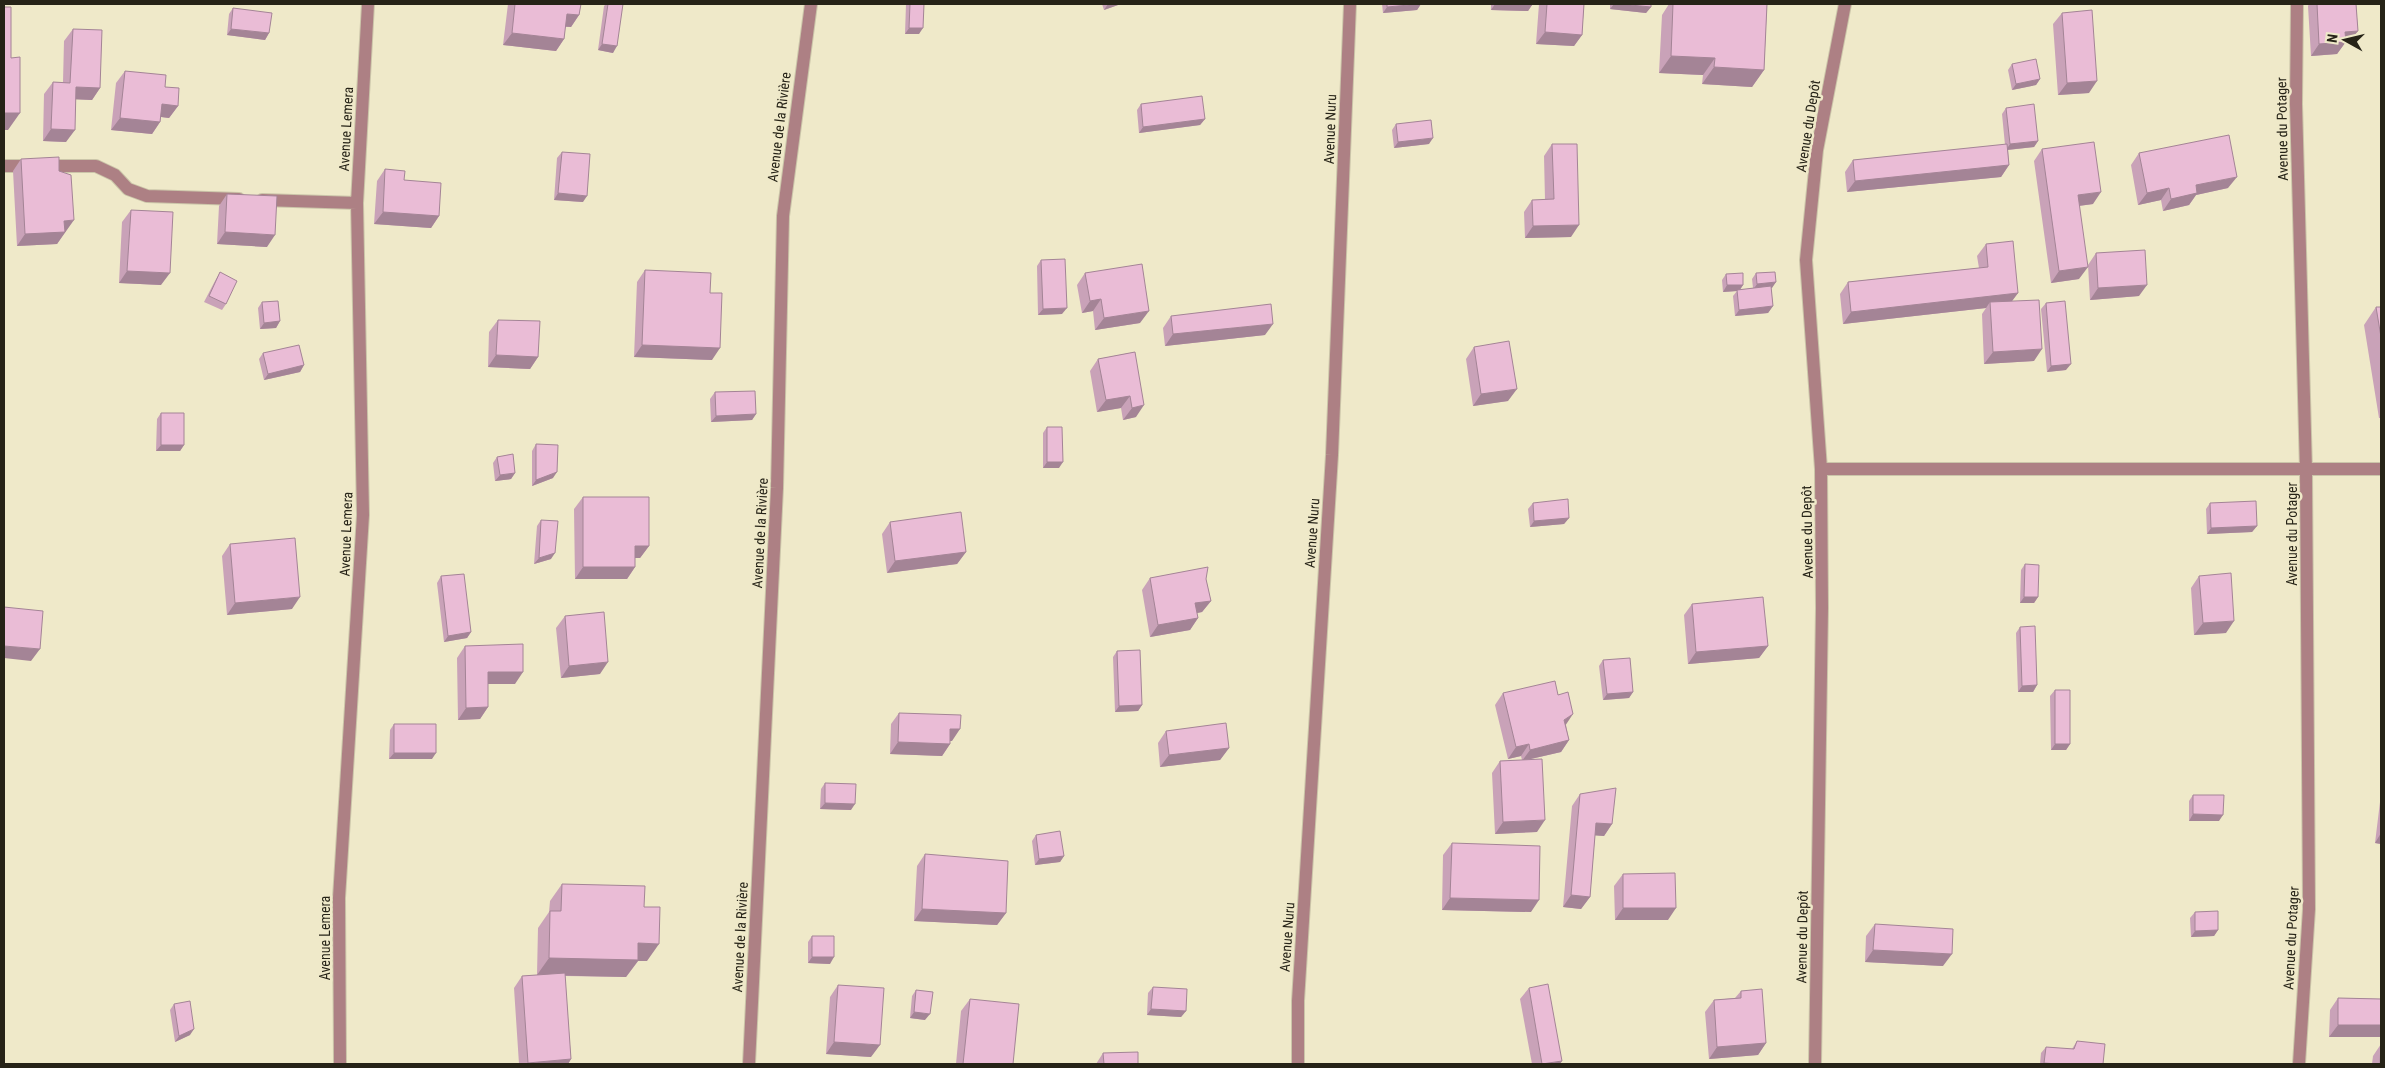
<svg xmlns="http://www.w3.org/2000/svg" width="2385" height="1068" font-family="'Roboto Condensed',sans-serif">
<rect width="100%" height="100%" fill="#efe9c9"/>
<g fill="none" stroke-linecap="round" stroke-linejoin="round">
<defs>
<path id="minor" d="M2297,4L2296,104L2306,470L2309,909L2299,1064
M4,166H96L115,175L128,189L147,196L239,199
M262,200L357,203
M1821,469H2381
M340,1064L339,898L363,515L357,203L368,4
M749,1064L777,488L783,216L811,4
M1298,1064V1001L1332,455L1350,4
M1815,1064L1822,608L1821,469L1806,260L1817,150L1845,4"/>
</defs>
<use href="#minor" stroke="#cbc5a9" stroke-width="14"/>
<use href="#minor" stroke="#ad8084" stroke-width="12"/>
</g>
<path fill="#c9a2b8" d="M508,4H581L579,15L571,27H565L564,39L556,51L503,45Z
M606,4H623L613,53L598,50L604,6Z
M906,4H924L919,34H905Z
M1102,4H1119L1118,5L1104,10Z
M1382,4H1421L1417,10L1383,13Z
M1491,4H1532V5L1528,11L1491,10Z
M1539,4H1584L1582,35L1574,46L1536,44Z
M1610,4H1651V7L1646,13L1610,9Z
M1669,4H1767L1764,70L1752,87L1702,84L1703,75L1659,73L1662,15Z
M2309,4H2356L2358,31L2349,42L2345,43L2337,54L2311,56L2308,6Z
M233,8L269,33L265,40L227,35L229,14Z
M2062,13L2089,93L2058,95L2053,24Z
M73,29L100,88L92,100L75,99L66,142L43,141L44,94L53,82H63L64,41Z
M2012,64L2040,79L2036,85L2012,90L2008,70Z
M125,71L165,87L178,106L169,118L161,117L160,122L152,134L111,130L116,83Z
M1141,104L1205,119L1200,125L1139,133L1137,110Z
M2006,108L2038,141L2034,147L2008,150L2009,165L2001,177L1847,192L1845,172L1853,160L2005,145L2002,114Z
M1396,124L1429,144L1394,148L1392,130Z
M1552,144L1571,237L1525,238L1524,212L1532,200H1545L1544,156Z
M2042,149L2093,204L2079,206V279L2051,283L2034,161Z
M562,152L583,202L554,200L557,158Z
M2139,153L2228,188L2196,195L2189,205L2163,211L2161,200L2138,205L2131,165Z
M21,159L59,171L65,232L57,244L17,246L13,171Z
M385,169L404,180L439,216L431,228L374,224L377,181Z
M227,194L267,247L217,244L219,206Z
M131,210L161,285L119,283L122,222Z
M1986,244L2018,293L2012,301L2034,361L1984,364L1982,314L1986,308L1843,324L1840,294L1848,282L1979,268L1977,256Z
M2096,253L2139,296L2090,300L2088,265Z
M1041,260L1062,314L1038,315L1037,266Z
M645,270L710,293L712,360L634,357L637,282Z
M220,272L226,304L222,310L204,302L216,279Z
M1085,273L1140,323L1095,330L1093,311L1082,313L1077,285Z
M1756,273L1776,282L1771,288L1773,306L1768,313L1735,316L1733,296L1737,291L1723,292L1722,280L1726,274L1743,285L1740,290L1753,288L1752,279Z
M262,302L280,321L276,328L260,329L258,308Z
M2046,303L2066,370L2047,372L2041,309Z
M2376,307H2381V418H2379L2364,325Z
M1171,316L1265,335L1165,346L1163,328Z
M498,320L538,357L530,369L488,367L489,332Z
M1474,347L1508,401L1473,406L1466,359Z
M1135,352L1136,417L1123,420L1121,408L1097,412L1090,371L1098,359Z
M263,353L304,365L300,372L264,380L259,359Z
M715,392L756,414L752,420L711,422L710,399Z
M161,413L184,445L180,451H156L157,419Z
M1047,427L1059,468H1043V433Z
M536,444L553,478L532,486V451Z
M497,457L515,473L511,479L495,481L493,463Z
M583,497L649,546L640,558H635V567L627,579H575L574,509Z
M1533,503L1569,518L1564,524L1530,527L1528,509Z
M2210,503L2257,526L2252,532L2207,534L2206,509Z
M541,520L551,559L534,564L537,526Z
M890,522L966,552L957,564L887,573L882,534Z
M230,544L292,609L227,615L222,556Z
M2025,564L2038,597L2034,603H2020L2021,570Z
M441,576L471,632L467,638L444,642L437,583Z
M2199,576L2226,633L2194,635L2191,588Z
M1150,578L1206,579L1211,601L1202,612L1197,613L1198,618L1190,630L1150,637L1142,590Z
M1692,604L1768,646L1759,658L1688,664L1684,615Z
M565,616L600,674L561,678L556,628Z
M2020,627L2037,685L2033,692H2018L2016,633Z
M465,646L515,684H488V707L480,719L458,720L457,658Z
M1117,651L1142,705L1138,711L1115,712L1113,657Z
M1603,660L1633,692L1629,698L1603,700L1599,666Z
M2055,690L2070,744L2066,750H2051L2050,696Z
M1503,693L1566,725L1569,740L1561,752L1531,759L1537,832L1495,834L1492,773L1500,761L1522,760L1521,756L1508,759L1495,705Z
M899,713L952,741H950V744L942,756L890,754L891,724Z
M394,724L432,759H389L390,730Z
M1166,731L1229,748L1220,760L1160,767L1158,743Z
M825,783L851,810L820,809L821,789Z
M1580,794L1612,824L1604,836L1595,835L1590,897L1581,909L1563,907L1572,806Z
M2193,795L2219,821H2189V801Z
M2381,801V844L2375,843L2380,802Z
M1036,835L1064,856L1060,862L1035,865L1032,841Z
M1452,843L1531,912L1442,910L1443,855Z
M925,854L1006,913L997,925L914,921L917,866Z
M1623,874L1668,920H1615L1614,886Z
M562,884L644,907L647,961H638L626,977L565,976L571,1059L568,1064H519L514,988L522,976L541,975H537L538,928L549,912L550,901Z
M2195,912L2218,930L2214,936L2191,937L2190,918Z
M1875,924L1943,966L1865,962L1866,936Z
M812,936L830,964L808,963V942Z
M838,985L871,1057L826,1054L830,997Z
M1153,987L1186,1011L1181,1017L1147,1015L1148,993Z
M1529,988L1560,1064H1532L1520,999Z
M916,990L925,1020L910,1018L912,996Z
M1741,991L1766,1043L1758,1055L1709,1059L1705,1012L1714,1000L1735,998Z
M2338,998L2381,999V1037H2329L2330,1010Z
M970,999L1013,1064H956L961,1011Z
M174,1004L190,1035L175,1042L170,1010Z
M2077,1041L2103,1064H2040L2041,1053L2046,1047L2072,1049Z
M2381,1044V1064H2372L2373,1056Z
M1103,1053L1138,1064H1096Z"/>
<path fill="#a48496" d="M1108,4H1119L1118,5L1104,10Z
M1421,4L1417,10L1383,13L1387,7Z
M1495,4L1532,5L1528,11L1491,10Z
M1614,4H1620L1651,7L1646,13L1610,9Z
M567,14L579,15L571,27L559,26Z
M909,28H923L919,34H905Z
M231,29L269,33L265,40L227,35Z
M2358,31L2349,42L2345,43L2337,54L2311,56L2319,44L2345,32Z
M1545,32L1582,35L1574,46L1536,44Z
M512,33L564,39L556,51L503,45Z
M602,44L617,46L613,53L598,50Z
M1671,56L1715,58L1703,75L1659,73Z
M1714,67L1764,70L1752,87L1702,84Z
M2040,79L2036,85L2012,90L2016,84Z
M2097,81L2089,93L2058,95L2067,83Z
M76,87L100,88L92,100L67,99Z
M162,104L178,106L169,118L154,116Z
M4,113H20L8,130H4Z
M120,118L160,122L152,134L111,130Z
M1205,119L1200,125L1139,133L1143,127Z
M51,129L75,130L66,142L43,141Z
M1433,138L1429,144L1394,148L1398,142Z
M2038,141L2034,147L2006,150L2010,144Z
M2009,165L2001,177L1847,192L1855,181Z
M2237,177L2228,188L2196,195L2189,205L2163,211L2171,199L2196,185Z
M2169,188L2161,200L2138,205L2147,193Z
M2101,192L2093,204L2070,207L2078,195Z
M558,193L587,196L583,202L554,200Z
M383,212L439,216L431,228L374,224Z
M74,220L57,244L17,246L25,234L64,221Z
M1579,225L1571,237L1525,238L1533,226Z
M225,232L275,235L267,247L217,244Z
M2088,267L2079,279L2051,283L2059,271Z
M127,271L170,273L161,285L119,283Z
M1776,282L1772,288L1753,290L1757,284Z
M1727,285H1743L1739,291L1737,290V291L1723,292Z
M2147,285L2139,296L2090,300L2098,288Z
M2018,293L2009,305L1990,302L1986,308L1843,324L1851,312Z
M1101,299L1093,311L1082,313L1090,301Z
M1773,306L1768,313L1735,316L1739,310Z
M1067,308L1062,314L1038,315L1043,309Z
M1149,311L1140,323L1095,330L1104,318Z
M280,321L276,328L260,329L264,323Z
M1273,324L1265,335L1165,346L1173,334Z
M642,345L720,348L712,360L634,357Z
M2042,349L2034,361L1984,364L1993,352Z
M496,355L538,357L530,369L488,367Z
M2071,364L2066,370L2047,372L2051,366Z
M304,365L300,372L264,380L268,374Z
M1517,389L1508,401L1473,406L1481,394Z
M1130,396L1121,408L1097,412L1106,400Z
M1144,405L1136,417L1123,420L1132,408Z
M756,414L752,420L711,422L716,416Z
M161,445H184L180,451H156Z
M1047,462H1063L1059,468H1043Z
M557,472L553,478L532,486L536,480Z
M515,473L511,479L495,481L500,475Z
M1569,518L1564,524L1530,527L1534,521Z
M2257,526L2252,532L2207,534L2211,528Z
M635,546H649L640,558H627Z
M966,552L957,564L887,573L895,561Z
M555,553L551,559L534,564L539,558Z
M583,567H635L627,579H575Z
M300,597L292,609L227,615L235,603Z
M2024,597H2038L2034,603H2020Z
M1211,601L1202,612L1187,615L1195,603Z
M1198,618L1190,630L1150,637L1158,625Z
M2234,621L2226,633L2194,635L2203,623Z
M471,632L467,638L444,642L448,636Z
M4,646L40,649L31,661L4,658Z
M1768,646L1759,658L1688,664L1696,652Z
M608,662L600,674L561,678L569,666Z
M488,672H523L515,684H479Z
M2037,685L2033,692H2018L2022,686Z
M1633,692L1629,698L1603,700L1607,694Z
M1142,705L1138,711L1115,712L1119,706Z
M488,707L480,719L458,720L466,708Z
M1573,714L1565,726L1564,720Z
M950,729H960L952,741H942Z
M1569,740L1561,752L1522,761L1530,750Z
M898,742L950,744L942,756L890,754Z
M1529,744L1521,756L1508,759L1516,747Z
M2055,744H2070L2066,750H2051Z
M1229,748L1220,760L1160,767L1169,755Z
M394,753H436L432,759H389Z
M825,803L855,804L851,810L820,809Z
M2193,814L2223,815L2219,821H2189Z
M1545,820L1537,832L1495,834L1503,822Z
M1596,823L1612,824L1604,836L1588,835Z
M2381,833V844L2375,843Z
M1064,856L1060,862L1035,865L1039,859Z
M1571,895L1590,897L1581,909L1563,907Z
M1450,898L1539,900L1531,912L1442,910Z
M1623,908H1676L1668,920H1615Z
M922,909L1006,913L997,925L914,921Z
M2218,930L2214,936L2191,937L2195,931Z
M638,943L659,944L647,961H638L626,977L537,975L549,958Z
M1873,950L1952,954L1943,966L1865,962Z
M812,957H834L830,964L808,963Z
M1151,1009L1186,1011L1181,1017L1147,1015Z
M914,1012L930,1014L925,1020L910,1018Z
M2338,1025H2381V1037H2329Z
M194,1029L190,1035L175,1042L179,1036Z
M834,1042L880,1045L871,1057L826,1054Z
M1766,1043L1758,1055L1709,1059L1717,1047Z
M571,1059L568,1064H527L528,1063Z
M1562,1061L1560,1064H1545Z"/>
<path fill="#eabcd6" stroke="#a48496" d="M515,4H581L579,15L567,14L564,39L512,33Z
M608,4H623L617,46L602,44Z
M910,4H924L923,28H909Z
M1387,4H1420L1387,7Z
M1495,4H1532V5Z
M1547,4H1584L1582,35L1545,32Z
M1620,4H1651V7Z
M1673,4H1767L1764,70L1714,67L1715,58L1671,56Z
M2317,4H2356L2358,31L2345,32L2346,42L2319,44Z
M4,7H11V58L20,57V113H4Z
M233,8L272,13L269,33L231,29Z
M2092,10L2097,81L2067,83L2062,13Z
M73,29L102,30L100,88L76,87L75,130L51,129L53,82L70,83Z
M2036,59L2040,79L2016,84L2012,64Z
M125,71L166,75L165,87L179,88L178,106L162,104L160,122L120,118Z
M1202,96L1205,119L1143,127L1141,104Z
M2034,104L2038,141L2010,144L2006,108Z
M1431,120L1433,138L1398,142L1396,124Z
M2229,135L2237,177L2196,185L2197,193L2171,199L2169,188L2147,193L2139,153Z
M2094,142L2101,192L2078,195L2088,267L2059,271L2042,149Z
M1552,144H1577L1579,225L1533,226L1532,200L1554,199Z
M2007,144L2009,165L1855,181L1853,160Z
M562,152L590,154L587,196L558,193Z
M59,157V171L71,175L74,220L64,221L65,232L25,234L21,159Z
M385,169L405,171L404,180L441,183L439,216L383,212Z
M227,194L277,196L275,235L225,232Z
M131,210L173,212L170,273L127,271Z
M2013,241L2018,293L1851,312L1848,282L1988,267L1986,244Z
M2145,250L2147,285L2098,288L2096,253Z
M1065,259L1067,308L1043,309L1041,260Z
M1142,264L1149,311L1104,318L1101,299L1090,301L1085,273Z
M645,270L711,273L710,293H722L720,348L642,345Z
M220,272L237,281L226,304L209,296Z
M1775,272L1776,282L1757,284L1756,273Z
M1743,273V285H1727L1726,274Z
M1771,286L1773,306L1739,310L1737,290Z
M2039,300L2042,349L1993,352L1990,302Z
M278,301L280,321L264,323L262,302Z
M2065,301L2071,364L2051,366L2046,303Z
M1271,304L1273,324L1173,334L1171,316Z
M2376,307H2381V337Z
M498,320L540,321L538,357L496,355Z
M1509,341L1517,389L1481,394L1474,347Z
M299,345L304,365L268,374L263,353Z
M1135,352L1144,405L1132,408L1130,396L1106,400L1098,359Z
M755,391L756,414L716,416L715,392Z
M161,413H184V445H161Z
M1047,427H1062L1063,462H1047Z
M536,444L558,445L557,472L536,480Z
M513,454L515,473L500,475L497,457Z
M583,497H649V546H635V567H583Z
M1568,499L1569,518L1534,521L1533,503Z
M2256,501L2257,526L2211,528L2210,503Z
M961,512L966,552L895,561L890,522Z
M541,520L558,521L555,553L539,558Z
M295,538L300,597L235,603L230,544Z
M2025,564L2039,565L2038,597H2024Z
M1208,567L1206,579L1211,601L1195,603L1198,618L1158,625L1150,578Z
M2231,573L2234,621L2203,623L2199,576Z
M464,574L471,632L448,636L441,576Z
M1763,597L1768,646L1696,652L1692,604Z
M4,607L43,611L40,649L4,646Z
M604,612L608,662L569,666L565,616Z
M2035,626L2037,685L2022,686L2020,627Z
M523,644V672H488V707L466,708L465,646Z
M1140,650L1142,705L1119,706L1117,651Z
M1630,658L1633,692L1607,694L1603,660Z
M1555,681L1558,695L1568,692L1573,714L1564,720L1569,740L1530,750L1529,744L1516,747L1503,693Z
M2055,690H2070V744H2055Z
M899,713L961,715L960,729H950V744L898,742Z
M1226,723L1229,748L1169,755L1166,731Z
M394,724H436V753H394Z
M1542,759L1545,820L1503,822L1500,761Z
M825,783L856,784L855,804L825,803Z
M1616,788L1612,824L1596,823L1590,897L1571,895L1580,794Z
M2193,795H2224L2223,815L2193,814Z
M1060,831L1064,856L1039,859L1036,835Z
M1452,843L1540,846L1539,900L1450,898Z
M925,854L1008,861L1006,913L922,909Z
M1675,873L1676,908H1623V874Z
M562,884L645,886L644,907H660L659,944L638,943V960L549,958L550,911H561Z
M2218,911V930L2195,931V912Z
M1875,924L1953,929L1952,954L1873,950Z
M812,936H834V957H812Z
M565,973L571,1059L528,1063L522,976Z
M1548,984L1562,1061L1542,1064L1529,988Z
M838,985L884,988L880,1045L834,1042Z
M1153,987L1187,989L1186,1011L1151,1009Z
M1762,989L1766,1043L1717,1047L1714,1000L1741,998V991Z
M916,990L933,992L930,1014L914,1012Z
M2338,998L2381,999V1025H2338Z
M970,999L1019,1004L1013,1064H963Z
M190,1001L194,1029L179,1036L174,1004Z
M2077,1041L2105,1044L2103,1064H2058L2044,1063L2046,1047L2074,1049Z
M2381,1044V1064H2380Z
M1138,1052V1064H1104L1103,1053Z"/>
<g text-anchor="middle" dominant-baseline="central" stroke-width="5" stroke-linejoin="round" paint-order="stroke">
<g font-size="14" fill="#262317" stroke="#efe9c9">
<text transform="translate(1808 126) rotate(-81)">Avenue du Depôt</text>
<text transform="translate(779 127) rotate(-83)">Avenue de la Rivière</text>
<text transform="translate(346 129) rotate(-87)">Avenue Lemera</text>
<text transform="translate(1330 129) rotate(-88)">Avenue Nuru</text>
<text transform="translate(2282 129) rotate(-91)">Avenue du Potager</text>
<text transform="translate(1807 532) rotate(-91)">Avenue du Depôt</text>
<text transform="translate(760 533) rotate(-87)">Avenue de la Rivière</text>
<text transform="translate(1312 533) rotate(-86)">Avenue Nuru</text>
<text transform="translate(346 534) rotate(-88)">Avenue Lemera</text>
<text transform="translate(2292 534) rotate(-90)">Avenue du Potager</text>
<text transform="translate(740 937) rotate(-87)">Avenue de la Rivière</text>
<text transform="translate(1287 937) rotate(-86)">Avenue Nuru</text>
<text transform="translate(1802 937) rotate(-89)">Avenue du Depôt</text>
<text transform="translate(325 938) rotate(-90)">Avenue Lemera</text>
<text transform="translate(2291 938) rotate(-87)">Avenue du Potager</text>
</g>
</g>
<rect width="2385" height="1068" fill="none" stroke="#262317" stroke-width="10"/>
<g transform="translate(2345 40) rotate(278)" stroke="#efe9c9" stroke-width="4" paint-order="stroke">
<path d="M0-4L9 19L0 12L-9 19Z" fill="#262317"/>
<text y="-8" font-size="14" font-weight="bold" text-anchor="middle" fill="#262317">N</text>
</g>
</svg>
